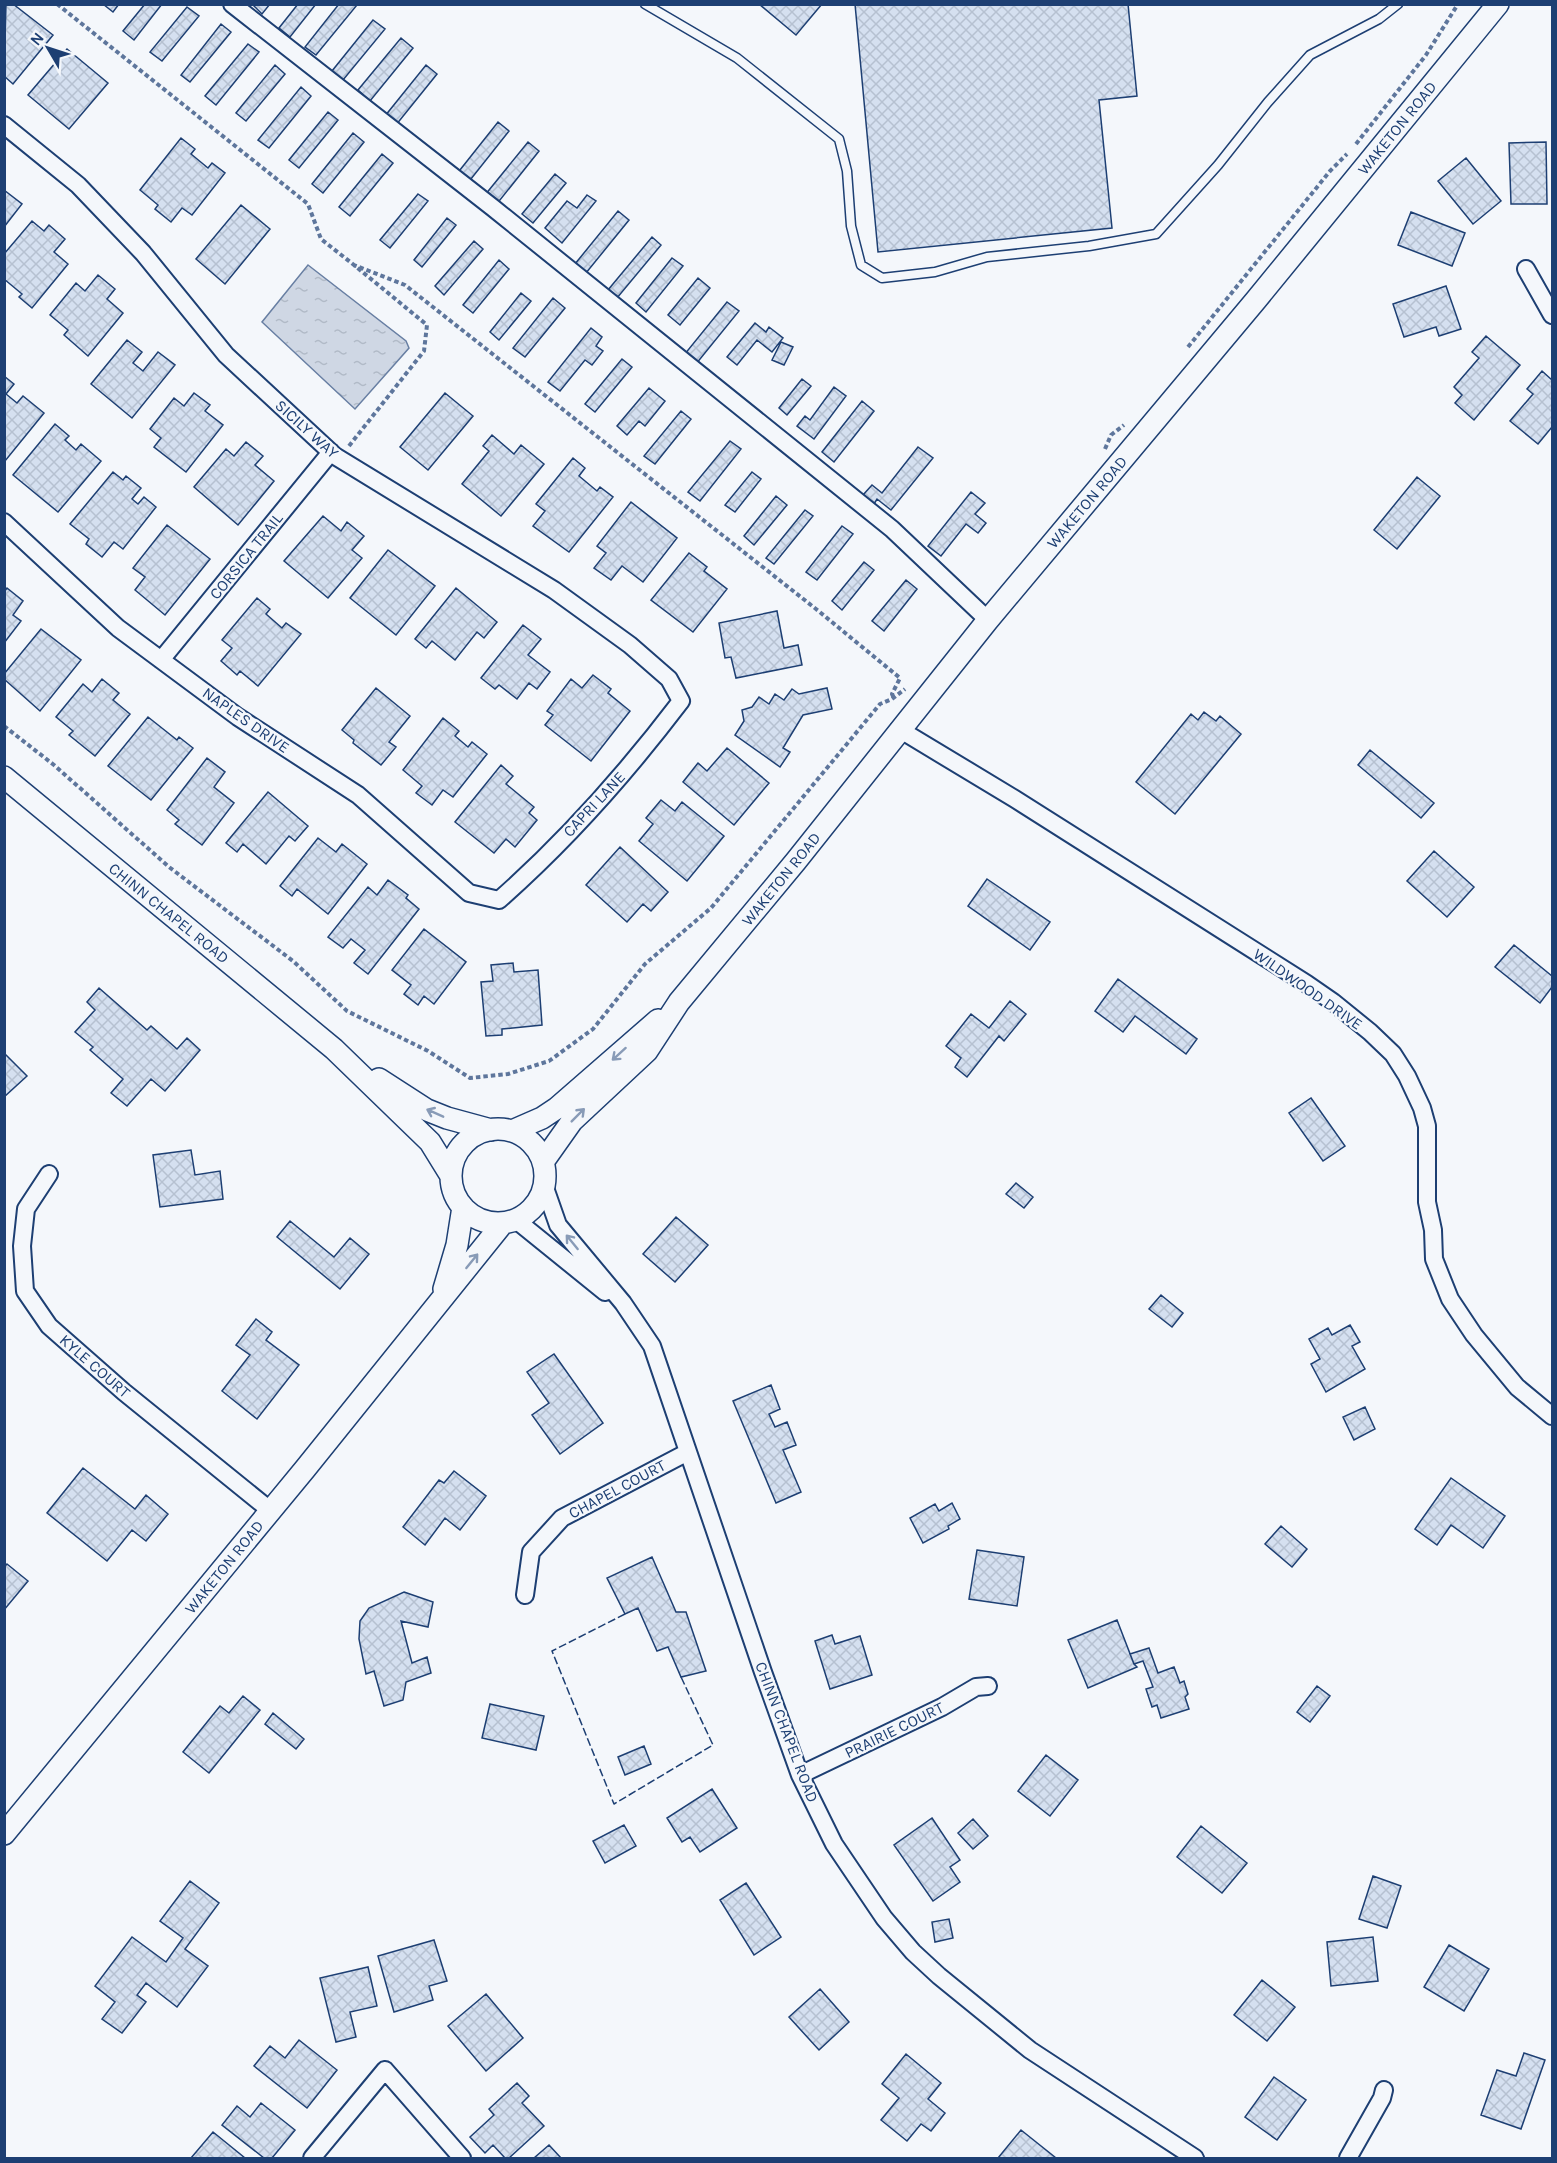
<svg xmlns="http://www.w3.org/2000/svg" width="1557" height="2163" font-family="Karla,sans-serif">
<defs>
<pattern id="water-ripples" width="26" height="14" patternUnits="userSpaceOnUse" patternTransform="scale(1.5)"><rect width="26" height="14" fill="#cfd7e4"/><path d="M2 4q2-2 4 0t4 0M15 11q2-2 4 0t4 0" fill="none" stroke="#b1bac7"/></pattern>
<pattern id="building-cross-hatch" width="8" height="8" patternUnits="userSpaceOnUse" patternTransform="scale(1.5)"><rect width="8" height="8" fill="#d5e0f0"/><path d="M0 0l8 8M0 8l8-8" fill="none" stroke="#b6c1d1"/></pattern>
</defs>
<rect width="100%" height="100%" fill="#f4f7fb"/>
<path fill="url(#water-ripples)" stroke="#687fa3" stroke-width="1.5" d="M308,265L406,341L409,348L355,409L262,322Z"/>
<path fill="url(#building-cross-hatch)" stroke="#1d3f73" stroke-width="1.5" d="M6,4H13L53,35L13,84L4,76Z
M103,4H119L113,12Z
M145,4H162L134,40L123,31Z
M252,4H270L262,14Z
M298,4H316L290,37L279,28Z
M339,4L357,5L316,55L305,47Z
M759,4H822L796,35Z
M855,4H1128L1137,96L1099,100L1112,228L878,252Z
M187,7L199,16L162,61L150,52Z
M373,20L385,29L343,80L332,71Z
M221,24L231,32L190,82L181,75Z
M401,38L413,48L370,101L358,90Z
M248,44L259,52L216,105L205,96Z
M67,49L108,83L69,129L28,95Z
M275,65L285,74L246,121L236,113Z
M426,65L437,74L396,125L385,116Z
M301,87L311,96L269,148L258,140Z
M328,112L338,120L299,168L289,160Z
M498,122L509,131L467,184L456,175Z
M353,133L364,142L323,193L312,184Z
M181,138L195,149L191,154L208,168L212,163L225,173L192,215L182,208L171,222L155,209L158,205L140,190Z
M528,142L539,151L496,205L485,195Z
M1546,142L1547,204H1511L1509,143Z
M382,154L393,163L350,216L339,207Z
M1466,158L1501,201L1473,224L1438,181Z
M555,174L566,183L533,223L522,214Z
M4,190L22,204L4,227Z
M418,194L428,201L390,248L380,240Z
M587,195L596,201L562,243L545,228L567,201L577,208Z
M241,205L270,229L225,284L196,259Z
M618,211L629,220L586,273L575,264Z
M1411,212L1465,233L1452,266L1398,245Z
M447,218L456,225L422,267L414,260Z
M32,221L44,231L49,225L65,239L54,252L68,264L32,308L19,297L22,294L4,279V254Z
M652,237L661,245L617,298L608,290Z
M474,241L483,249L444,295L435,286Z
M672,258L683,266L646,312L636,303Z
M499,260L509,269L473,313L463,305Z
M98,275L115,289L107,299L123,313L88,356L64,335L68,330L50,315L76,283L85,291Z
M698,278L710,288L680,325L668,315Z
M1446,286L1461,329L1439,336L1436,327L1404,337L1393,304Z
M521,293L531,301L499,340L490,332Z
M553,298L565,308L525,357L513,348Z
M727,302L739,311L696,364L684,355Z
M755,323L766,332L769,327L783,338L772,352L757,340L737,365L727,357Z
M591,328L602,337L596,346L603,351L592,365L585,360L560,391L548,382Z
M1486,336L1520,365L1474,420L1455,403L1462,395L1454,387L1479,358L1472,352Z
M127,340L142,352L133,363L143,371L158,352L175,365L132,418L91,384Z
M781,342L793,347L784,365L772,360Z
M622,359L632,367L595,412L585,404Z
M1542,371L1552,380V427L1538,444L1510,421L1533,394L1527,389Z
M4,376L14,384L6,394L17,403L23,396L44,413L5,461Z
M802,379L811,386L787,415L779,408Z
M834,387L846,396L814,439L797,426L805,416L810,420Z
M649,388L665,401L645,426L639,421L627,435L617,426Z
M194,393L210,405L205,411L223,425L186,472L154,447L161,438L150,429L174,398L184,406Z
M445,393L473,416L428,470L400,447Z
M862,401L874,411L834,462L822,452Z
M681,411L691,419L655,464L644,456Z
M55,424L69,436L65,440L76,450L81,444L101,461L58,512L13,475Z
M492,435L514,454L521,445L544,464L501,516L462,484L489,451L483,446Z
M730,441L741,449L700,501L688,492Z
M246,442L263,456L255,465L274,481L238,525L194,487L226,449L234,456Z
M918,447L933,458L891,510L877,499L874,504L863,495L872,485L882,493Z
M573,458L585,468L579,476L597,491L600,487L613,497L569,552L533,526L545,511L536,504Z
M113,472L123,480L126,476L141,488L132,499L138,504L144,497L156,507L123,549L114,542L102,557L86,544L89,539L70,524Z
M752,472L761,479L735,512L725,505Z
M1417,477L1440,496L1397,549L1374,530Z
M971,492L985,503L975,514L986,523L978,533L966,524L941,556L928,546Z
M776,496L787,505L754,545L744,536Z
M631,502L677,538L643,582L622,566L611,580L594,568L606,553L597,546Z
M805,510L813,516L774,564L766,558Z
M323,516L341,531L347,522L364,536L352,550L362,558L328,598L284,561Z
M167,525L210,559L165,615L135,590L145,577L133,568Z
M842,526L853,534L817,580L806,572Z
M388,550L435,586L396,635L350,598Z
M689,553L707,567L704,571L727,589L693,632L651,600Z
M864,562L874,570L842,610L832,601Z
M906,580L917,589L884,631L872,621Z
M7,588L23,601L13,615L21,621L4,643V592Z
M456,588L497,622L484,638L477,632L455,660L432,641L426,648L415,639Z
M257,598L270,609L266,614L282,628L286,623L301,634L258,686L240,671L237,675L221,661L232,648L222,640Z
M777,611L784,648L798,645L802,665L736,678L731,657L725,658L719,623Z
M523,625L541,639L528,655L550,672L537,689L529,683L517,699L499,685L495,689L481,678Z
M41,629L81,660L40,711L4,679V674Z
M593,675L611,689L608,693L630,711L591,761L545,725L553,715L547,711L571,679L582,688Z
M102,679L119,693L113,700L130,714L95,756L69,735L73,731L56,717L83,684L92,692Z
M376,688L410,716L389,742L396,747L381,765L353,743L354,740L342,730Z
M827,688L832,709L803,715L783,748L790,752L780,767L735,735L744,721L742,710L752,707L759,697L769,704L775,694L784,700L792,689L799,694Z
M1204,712L1216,721L1220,716L1241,734L1175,814L1136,782L1191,714L1198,720Z
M148,717L177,740L179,737L193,748L151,800L108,766Z
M443,718L459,731L455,736L468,747L472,742L487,754L453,797L443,790L432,805L416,793L422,786L403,770Z
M727,748L769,783L734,825L683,782L698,763L707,771Z
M1370,750L1434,803L1421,818L1358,765Z
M207,758L225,772L214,787L234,803L202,845L175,824L179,820L167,810Z
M501,765L513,776L506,784L534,807L529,813L537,820L515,847L506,839L494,853L455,822Z
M268,792L308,826L295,841L289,836L266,864L243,844L237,852L226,843Z
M661,800L675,811L682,802L724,836L687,881L639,841L653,824L646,818Z
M318,838L336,852L342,844L367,864L328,914L297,889L292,896L280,886Z
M620,847L668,892L651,911L643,904L627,922L586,885Z
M1434,851L1474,887L1447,917L1407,881Z
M987,879L1050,922L1030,950L968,906Z
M388,880L408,895L406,898L419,909L368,974L354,963L365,950L351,939L343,948L328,937L368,887L377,895Z
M424,929L466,962L434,1004L424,996L418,1005L404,994L411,985L392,970Z
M1514,945L1552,976V987L1540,1003L1495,967Z
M513,963L514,972L538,970L542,1025L502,1029V1035L486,1036L481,982L493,981L491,965Z
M1118,979L1197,1039L1186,1054L1135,1016L1123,1032L1095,1011Z
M99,988L147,1030L151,1026L177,1049L187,1038L200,1050L165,1091L151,1079L127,1106L111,1093L123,1079L90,1050L93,1047L75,1032L95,1010L87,1002Z
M1010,1001L1026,1014L1004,1041L999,1036L967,1077L955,1067L961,1058L946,1046L971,1014L989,1028Z
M4,1053L27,1076L4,1097Z
M1311,1098L1345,1146L1323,1161L1289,1113Z
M191,1150L195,1175L220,1171L223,1199L160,1207L153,1155Z
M1016,1183L1033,1197L1024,1208L1006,1194Z
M676,1217L708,1245L675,1282L643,1254Z
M290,1221L334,1257L350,1238L369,1254L340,1289L277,1237Z
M1161,1295L1183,1313L1172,1327L1149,1309Z
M256,1319L272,1332L266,1340L299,1365L257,1419L222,1391L250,1355L236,1345Z
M1350,1325L1360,1342L1352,1346L1365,1369L1326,1392L1311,1364L1320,1359L1309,1339L1328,1328L1332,1335Z
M554,1354L603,1423L560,1454L532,1415L549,1403L527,1372Z
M771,1385L780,1409L769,1414L775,1427L787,1422L796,1445L783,1450L801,1492L776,1503L733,1401Z
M1365,1407L1375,1429L1354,1440L1343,1417Z
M83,1468L135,1509L146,1495L168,1514L146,1541L132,1530L107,1561L47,1513Z
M454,1471L486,1496L460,1530L445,1518L425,1545L403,1527L439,1480L444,1483Z
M1451,1478L1505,1516L1483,1548L1451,1525L1437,1545L1415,1529Z
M952,1503L960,1519L948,1526L949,1529L923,1543L910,1518L935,1504L939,1511Z
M1281,1526L1307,1549L1292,1567L1265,1544Z
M977,1550L1024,1557L1017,1606L969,1599Z
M652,1557L676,1612H686L706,1671L681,1677L668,1647L657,1651L638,1608L625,1614L607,1578Z
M7,1564L28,1581L4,1610V1567Z
M404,1592L433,1602L428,1627L401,1621L412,1663L427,1657L431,1673L406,1682L403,1700L384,1706L374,1671L366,1674L359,1639L360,1621L369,1608Z
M1117,1620L1134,1664L1137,1667L1088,1688L1068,1640Z
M832,1635L835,1644L860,1636L872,1675L830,1689L815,1641Z
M1149,1648L1158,1673L1174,1667L1180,1683L1184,1681L1188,1694L1185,1697L1189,1709L1161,1718L1157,1705L1152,1707L1146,1689L1153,1687L1143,1661L1134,1664L1130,1654Z
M1317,1686L1330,1696L1310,1722L1297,1712Z
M243,1696L260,1710L209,1773L183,1752L220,1706L229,1713Z
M490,1704L544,1716L536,1750L482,1738Z
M273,1713L304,1739L296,1749L265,1724Z
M644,1746L651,1764L625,1775L618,1757Z
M1046,1755L1078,1780L1050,1816L1018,1791Z
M712,1789L737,1828L700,1852L690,1837L682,1842L667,1818Z
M932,1818L960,1860L950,1867L960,1882L933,1901L894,1845Z
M973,1819L988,1836L973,1849L958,1833Z
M624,1825L636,1846L605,1863L593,1841Z
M1201,1826L1247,1863L1222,1893L1177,1857Z
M1373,1876L1401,1886L1387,1928L1359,1919Z
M190,1881L219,1903L185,1949L208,1966L177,2007L146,1983L137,1995L146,2002L122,2033L102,2019L115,2002L95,1986L132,1937L166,1962L183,1938L160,1921Z
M746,1883L781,1937L754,1955L720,1900Z
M949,1919L953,1938L935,1942L932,1922Z
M1373,1937L1378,1981L1331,1986L1327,1942Z
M434,1940L447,1981L429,1986L433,2000L394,2012L378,1956Z
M1449,1945L1489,1969L1464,2011L1424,1987Z
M368,1967L377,2006L350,2012L356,2037L336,2042L320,1978Z
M1262,1980L1295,2007L1267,2041L1234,2015Z
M820,1989L849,2022L819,2050L789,2017Z
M486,1994L523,2038L486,2071L448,2026Z
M299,2040L337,2070L307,2108L254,2066L270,2046L285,2058Z
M1524,2053L1545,2060L1521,2129L1481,2115L1497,2070L1516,2076Z
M906,2054L941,2083L928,2099L945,2113L931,2131L921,2124L907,2141L881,2120L899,2098L882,2084Z
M1274,2077L1306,2100L1277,2140L1245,2117Z
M517,2083L529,2096L522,2103L544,2126L509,2158H505L493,2145L485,2153L470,2137L494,2115L489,2109Z
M261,2103L295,2130L272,2158H264L222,2125L237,2106L250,2117Z
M1021,2130L1056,2158H998Z
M213,2132L245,2158H191Z
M549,2145L561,2158H534Z"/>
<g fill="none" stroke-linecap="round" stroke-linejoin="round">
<defs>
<path id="service" d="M645,4L737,58L839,139L847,171L851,226L861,265L882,278L935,272L987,257L1089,246L1156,234L1218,165L1268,102L1310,55L1379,19L1398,4"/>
<path id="minor" d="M232,4L492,207L892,529L988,620
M4,125L78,185L143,253L226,355L335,456L554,590L630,645L669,679L681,701C627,772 566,841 499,900L469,893L358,795L238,717L118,628L4,522
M1526,269L1552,315
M161,660L331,452
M899,729L1015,799L1307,984L1333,1002L1370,1032L1393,1054L1407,1076L1422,1108L1427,1126V1202L1433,1230L1434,1259L1450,1299L1474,1335L1517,1387L1552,1416
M49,1174L26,1209L22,1246L25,1291L49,1326L124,1392L271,1511
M544,1185L558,1225L623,1303L652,1346L763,1672L800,1775L834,1844L884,1918L913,1952L939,1976L1030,2050L1195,2158
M516,1220L605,1292
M525,1595L531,1552L562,1518L688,1452
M800,1775L942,1707L976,1687L988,1686
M312,2158L385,2070L462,2158
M1348,2158L1382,2098L1384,2090"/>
<path id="tertiary" d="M4,777L334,1049L430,1142L451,1176
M379,1079L427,1110L447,1118L491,1130
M451 1176a47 47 0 1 1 94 0a47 47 0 1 1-94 0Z
M512,1131L542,1118L557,1108L658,1020
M543,1162L572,1121L647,1051L679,1002L796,861L988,620L1256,300L1498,4
M444,1289L457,1245L463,1207
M4,1834L305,1469L503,1223"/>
</defs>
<use href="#service" stroke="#1d3f73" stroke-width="11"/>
<use href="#minor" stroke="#1d3f73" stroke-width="20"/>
<use href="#tertiary" stroke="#1d3f73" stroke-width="24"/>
<path stroke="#5e769c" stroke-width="4" stroke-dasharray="4.5 3" stroke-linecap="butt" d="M57,4L308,204L321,239L354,265
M1356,144L1426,55L1458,4
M1188,347L1330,171L1347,154
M349,446L424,351L427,325L354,265L405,285L816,609L900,678L892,694L894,698
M1105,449L1111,435L1124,425
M4,726L54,765L169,867L293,961L347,1011L428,1051L470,1078L508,1074L549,1061L593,1029L645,964L711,908L880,704L892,699L905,689"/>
<use href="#service" stroke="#f4f7fb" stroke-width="8"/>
<use href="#minor" stroke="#f4f7fb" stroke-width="16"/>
<use href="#tertiary" stroke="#f4f7fb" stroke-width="21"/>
<path stroke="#1d3f73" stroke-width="1.5" stroke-dasharray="8 3" stroke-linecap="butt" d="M625,1614L552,1651L614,1804L713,1745L681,1677"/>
</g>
<defs><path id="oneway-shaft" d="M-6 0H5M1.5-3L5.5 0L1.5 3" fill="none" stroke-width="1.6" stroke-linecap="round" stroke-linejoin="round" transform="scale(1.5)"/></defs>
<g stroke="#889bb7">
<use href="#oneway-shaft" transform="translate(619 1054) rotate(138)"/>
<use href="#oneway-shaft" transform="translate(435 1113) rotate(-156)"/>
<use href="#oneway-shaft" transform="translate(578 1115) rotate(-45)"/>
<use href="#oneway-shaft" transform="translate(572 1242) rotate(-129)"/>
<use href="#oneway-shaft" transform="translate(472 1261) rotate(-51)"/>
</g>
<g text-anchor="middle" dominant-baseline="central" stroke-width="4.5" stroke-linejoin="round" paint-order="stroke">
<g font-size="16" fill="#1d3f73" stroke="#f4f7fb">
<text transform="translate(1397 128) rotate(-51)">WAKETON ROAD</text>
<text transform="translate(307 429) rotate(42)">SICILY WAY</text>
<text transform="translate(1087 502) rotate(-50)">WAKETON ROAD</text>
<text transform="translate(246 556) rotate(-51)">CORSICA TRAIL</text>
<text transform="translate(246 720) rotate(35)">NAPLES DRIVE</text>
<text transform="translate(594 804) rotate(-47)">CAPRI LANE</text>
<text transform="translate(781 879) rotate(-51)">WAKETON ROAD</text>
<text transform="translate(169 913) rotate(39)">CHINN CHAPEL ROAD</text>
<text transform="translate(1308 989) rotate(35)">WILDWOOD DRIVE</text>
<text transform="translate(95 1366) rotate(41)">KYLE COURT</text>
<text transform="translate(617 1489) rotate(-28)">CHAPEL COURT</text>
<text transform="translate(224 1567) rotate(-51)">WAKETON ROAD</text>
<text transform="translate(894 1730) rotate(-26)">PRAIRIE COURT</text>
<text transform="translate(787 1732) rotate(69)">CHINN CHAPEL ROAD</text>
</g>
</g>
<rect width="1557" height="2163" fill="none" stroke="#1d3f73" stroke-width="12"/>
<g transform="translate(48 48) rotate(309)" stroke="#f4f7fb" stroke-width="4.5" paint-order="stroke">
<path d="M0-4.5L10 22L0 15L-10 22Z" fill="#1d3f73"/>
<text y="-9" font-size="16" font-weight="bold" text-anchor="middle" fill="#1d3f73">N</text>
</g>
</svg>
